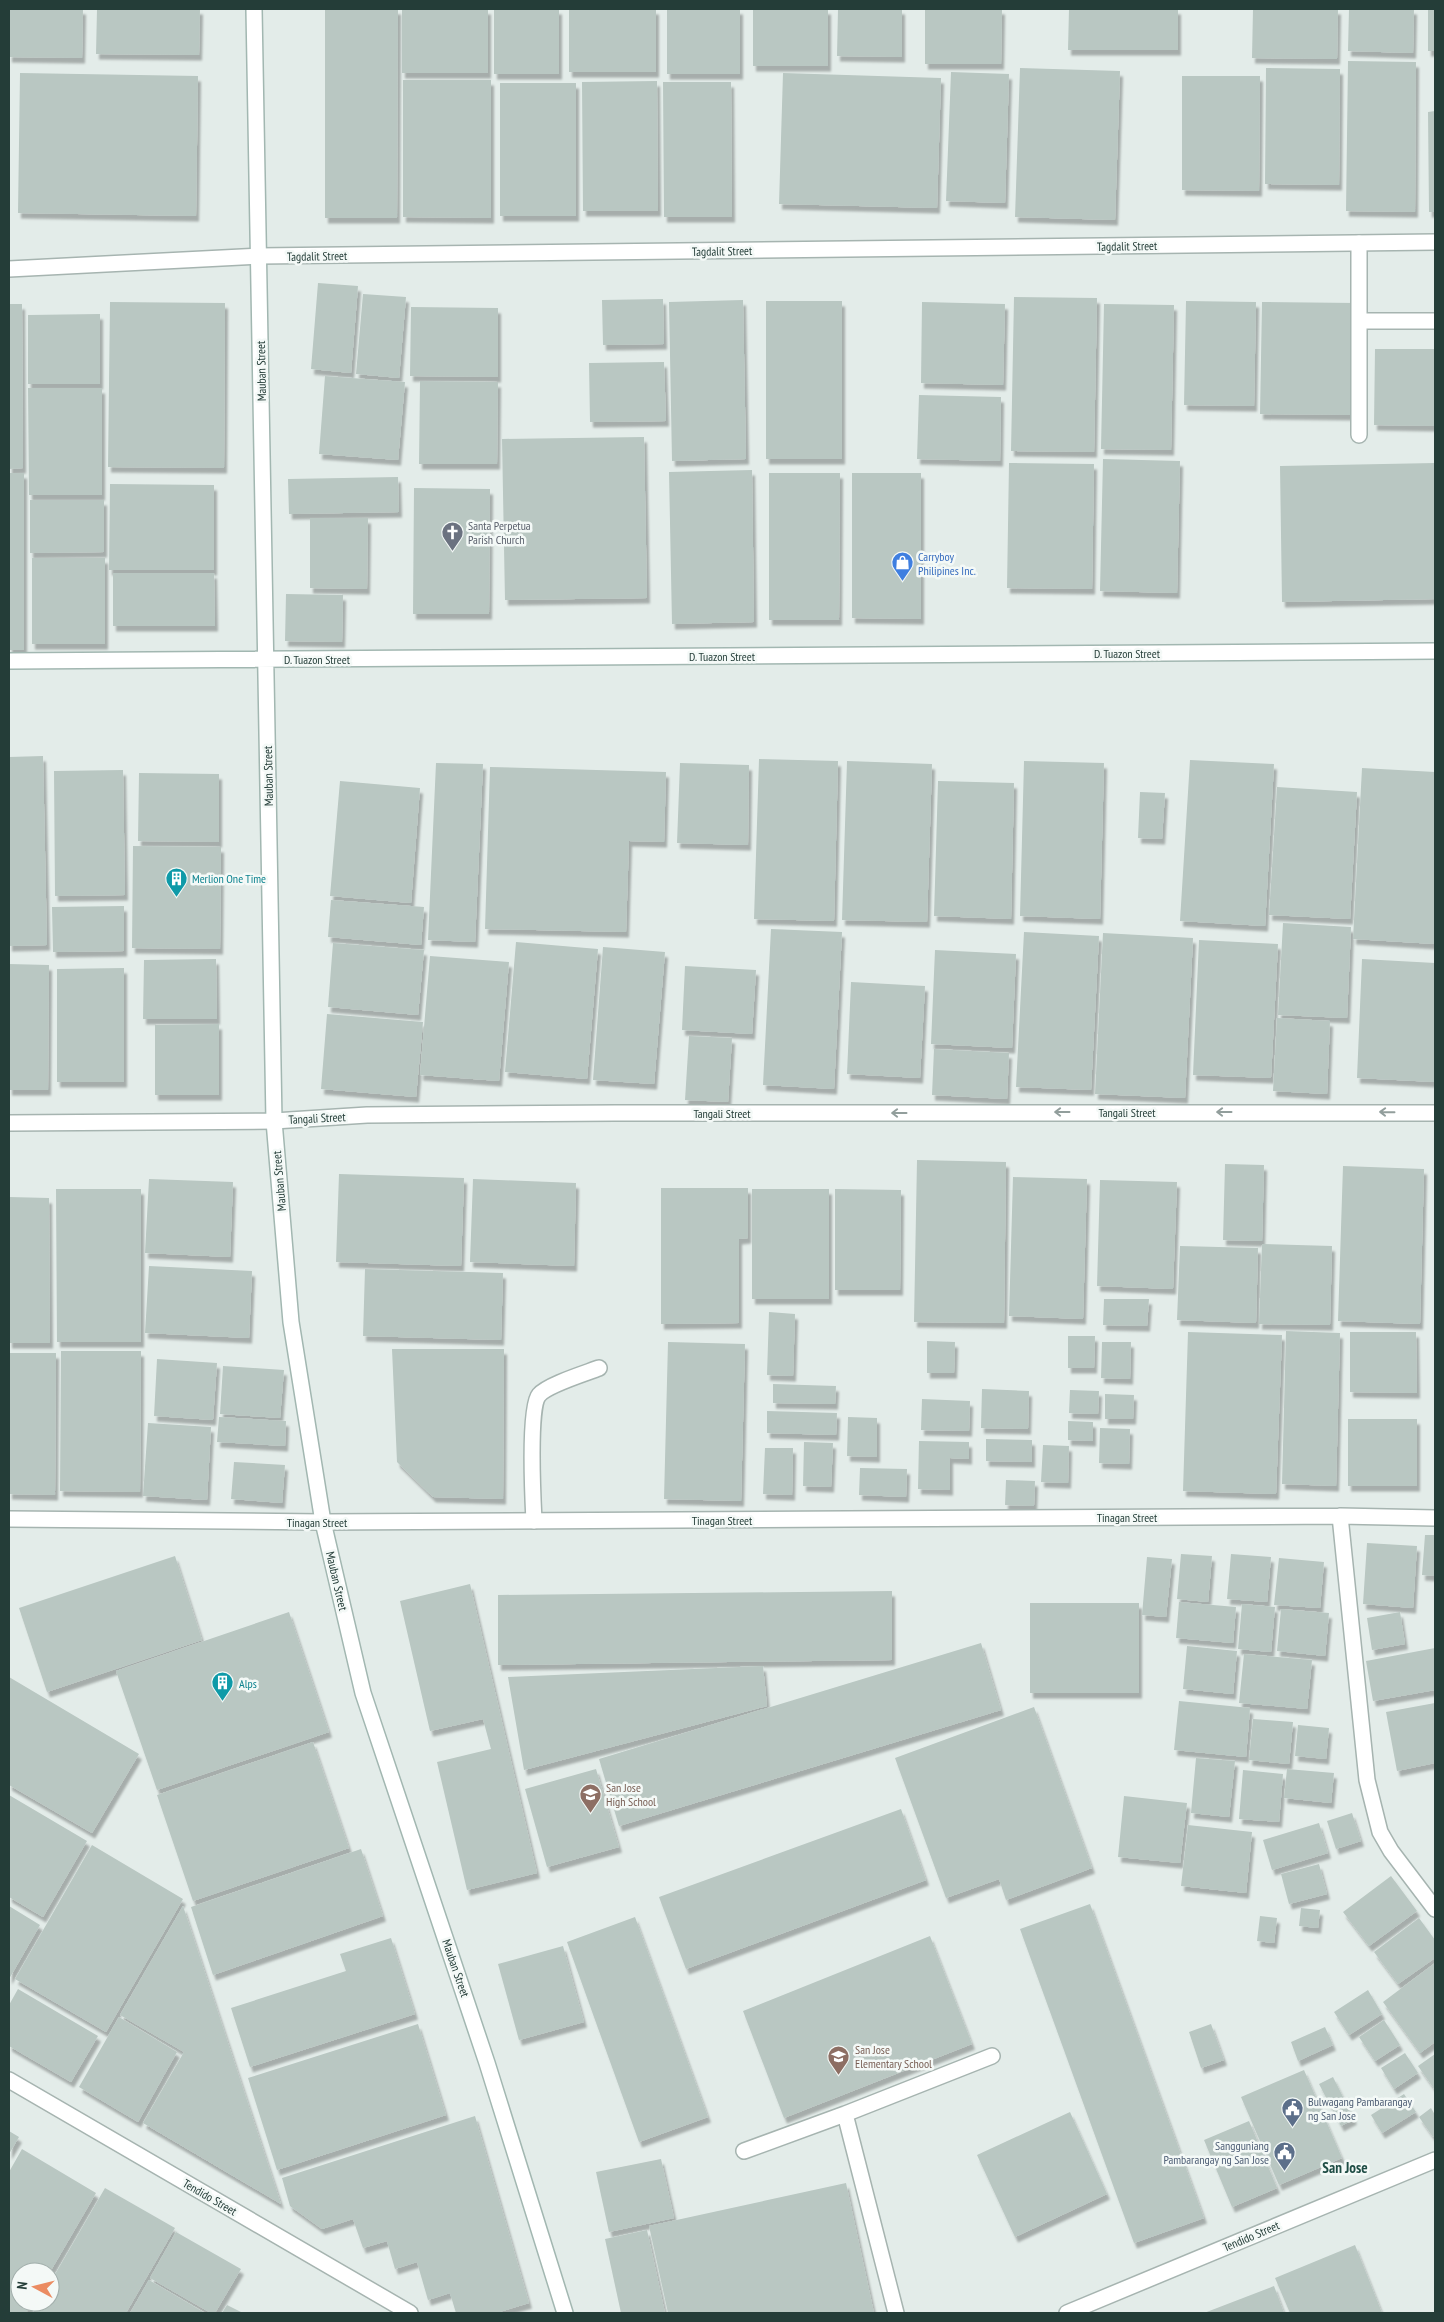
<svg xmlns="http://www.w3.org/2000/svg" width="1444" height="2322" font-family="'PT Sans Narrow',sans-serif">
<defs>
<filter id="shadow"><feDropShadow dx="3" dy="5.5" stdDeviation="1" flood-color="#0004"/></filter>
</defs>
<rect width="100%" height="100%" fill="#e3ece9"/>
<path fill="#b9c7c2" filter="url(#shadow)" d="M9,9H83L82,58L9,57Z
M97,9H200L199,55L96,54Z
M325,9H398L397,218H325Z
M402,9H488V73H402Z
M494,9H559V74H494Z
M569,9H656V72H569Z
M667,9H740V74H667Z
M753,9H828V66H753Z
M838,9H902V57L837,56Z
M925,9H1002L1001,64H925Z
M1069,9H1178V50H1068Z
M1253,9H1338L1337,59L1252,58Z
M1349,9H1414L1413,53L1348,51Z
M1428,9H1435V51H1428Z
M1348,61L1416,62L1415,212L1346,211Z
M1020,68L1120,71L1115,220L1015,217Z
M1266,68L1340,69L1339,185L1265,184Z
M951,72L1009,74L1005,203L946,201Z
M20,73L198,76L196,216L18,213Z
M783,73L941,78L937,208L779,204Z
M1182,76H1260L1259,191L1182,190Z
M403,80H491V218L403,217Z
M657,81L658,211H583L582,82Z
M663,82H731L732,217H664Z
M500,83H576V216H500Z
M1435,111V212H1429L1428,112Z
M318,283L358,286L351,373L311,369Z
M363,294L406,297L399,378L356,374Z
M1014,297L1097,298L1094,452L1011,451Z
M663,299L664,344L603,345L602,300Z
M743,300L746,459L672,461L669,302Z
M766,301H842V459H766Z
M1186,301L1256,302L1254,406L1184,405Z
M110,302L225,303L224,468L108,467Z
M922,302L1005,304L1003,385L921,383Z
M1262,302L1357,303L1354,415L1260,414Z
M9,304H22L23,468L9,469Z
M1104,304L1174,305L1171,450L1101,449Z
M411,307L498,308V377L410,376Z
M100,314V384H28V315Z
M1375,349H1435V426L1374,425Z
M664,362L666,421L590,422L589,363Z
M325,376L405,382L398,460L319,454Z
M420,381L498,382L497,464H419Z
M28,388H102V495H29Z
M919,395L1001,397L1000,461L917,459Z
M644,437L647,598L505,600L502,439Z
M1103,459L1180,461L1177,593L1100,591Z
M1009,463L1094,464L1092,589L1007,588Z
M1435,463V599L1282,602L1280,466Z
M752,470L754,622L672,624L669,472Z
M9,473H24V650H9Z
M769,473H840L839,620H769Z
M852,473H921V619L852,618Z
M398,477L399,512L289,514L288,479Z
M110,484L214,485V570H109Z
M414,488L490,489L489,614H413Z
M30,500H104V552L30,553Z
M310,518H368L367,589L310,588Z
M32,558H105V644H32Z
M113,573H214L215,626H113Z
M286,594L343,595L342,642L285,641Z
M43,756L47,945L9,946V757Z
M759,759L838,761L834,921L754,919Z
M1190,760L1274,764L1265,926L1180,921Z
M847,761L932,764L927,922L842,920Z
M1024,761L1104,763L1100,919L1020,916Z
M436,763L483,764L475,942L428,940Z
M680,763L749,765L748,845L677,843Z
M490,767L666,772L664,842L629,841L626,932L485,929Z
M1362,768L1435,772V944L1353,939Z
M123,770L125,895L55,896L54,771Z
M139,773L219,774V842L138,841Z
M340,781L420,788L411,903L330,896Z
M938,781L1014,783L1011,919L934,916Z
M1277,787L1357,792L1350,919L1269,915Z
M1140,792L1165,793L1162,839L1138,838Z
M133,846L221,847L220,949L132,948Z
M331,900L424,907L421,945L328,937Z
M124,906V951L53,952L52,907Z
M1283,923L1351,927L1347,1018L1278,1015Z
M771,929L842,932L834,1089L763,1085Z
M1024,932L1099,936L1091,1090L1016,1087Z
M1103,933L1193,938L1185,1098L1095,1094Z
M1199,940L1278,944L1271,1078L1193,1075Z
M516,942L598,949L587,1079L505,1072Z
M333,943L424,950L418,1015L328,1007Z
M603,947L665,952L654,1084L593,1080Z
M935,950L1016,954L1012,1048L931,1044Z
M430,956L509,962L499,1081L420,1075Z
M216,959L217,1019H143L144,960Z
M1362,959L1435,963V1082L1357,1078Z
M9,964L49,965L48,1090H9Z
M685,966L756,970L752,1034L682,1030Z
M124,968V1082H57V969Z
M851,982L925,986L920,1078L847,1074Z
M327,1014L423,1022L416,1097L321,1089Z
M1277,1018L1330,1021L1327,1094L1273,1091Z
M219,1024V1095H155V1025Z
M689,1036L732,1038L728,1102L685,1100Z
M934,1049L1009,1053L1007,1099L932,1095Z
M917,1160L1006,1162L1004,1323L914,1322Z
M1225,1164L1264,1165L1262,1241L1223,1240Z
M1343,1166L1424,1169L1420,1324L1338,1321Z
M339,1174L464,1178L461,1266L336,1262Z
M1013,1177L1087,1179L1083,1319L1009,1316Z
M149,1179L233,1182L230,1257L145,1253Z
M473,1179L576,1183L574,1266L470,1262Z
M1100,1180L1177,1182L1173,1289L1097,1286Z
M661,1188H748V1238L739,1239V1323L661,1324Z
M56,1189H141V1342H57Z
M752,1189H829V1299H752Z
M835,1189L901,1190L900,1290H835Z
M9,1197L49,1198L50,1343H9Z
M1262,1244L1332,1246L1330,1325L1259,1324Z
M1180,1246L1258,1248L1256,1323L1177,1320Z
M149,1266L252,1271L249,1338L145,1333Z
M365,1269L503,1273L501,1340L363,1336Z
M1104,1299H1149L1147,1326L1103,1325Z
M769,1312L795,1314L793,1376L767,1375Z
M1286,1331L1340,1333L1336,1486L1282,1484Z
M1188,1332L1282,1335L1276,1494L1183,1491Z
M1350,1332H1416L1417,1393L1350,1392Z
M1068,1336H1095L1094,1368H1068Z
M927,1341L955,1342L954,1373H927Z
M668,1342L745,1344L741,1501L664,1499Z
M1102,1342H1131L1130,1379L1101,1378Z
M392,1349H504L503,1499L433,1497L397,1462Z
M61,1351H141L140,1492L60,1491Z
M9,1353H56L55,1495L9,1494Z
M157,1359L217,1363L213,1420L154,1416Z
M223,1366L284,1370L280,1418L220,1414Z
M773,1384L836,1386L835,1404L773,1403Z
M982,1389L1029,1391L1028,1429L981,1428Z
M1070,1390L1099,1391L1098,1414L1069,1413Z
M1105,1394L1134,1395L1133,1419H1105Z
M922,1399L970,1401L969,1431L921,1430Z
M767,1411L837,1413L836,1435L767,1433Z
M219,1417L286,1421L285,1446L217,1442Z
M848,1417L877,1418V1457L847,1456Z
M1348,1419H1417V1486H1348Z
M1068,1421L1093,1422V1441L1068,1440Z
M148,1423L211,1427L207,1500L143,1496Z
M1100,1428L1130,1429L1129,1464L1099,1463Z
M986,1439L1032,1440V1462L986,1461Z
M919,1441L969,1442V1459L950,1458V1490L918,1489Z
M804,1442L833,1443L831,1487L803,1486Z
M1043,1445L1069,1446L1068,1483L1041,1482Z
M765,1448H793L792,1495L763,1494Z
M234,1462L285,1465L282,1503L231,1499Z
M860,1468L907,1469L906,1497L859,1495Z
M1006,1480L1035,1481L1034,1506L1005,1505Z
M1425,1535H1435V1576L1422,1575Z
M1367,1543L1417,1546L1413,1608L1363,1604Z
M1181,1554L1212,1556L1208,1602L1177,1599Z
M1231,1554L1271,1557L1267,1602L1227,1599Z
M175,1556L202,1640L47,1692L19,1608Z
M1147,1557L1172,1559L1166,1617L1142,1615Z
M1279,1558L1324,1562L1320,1608L1274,1605Z
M470,1584L537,1873L467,1890L437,1762L491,1749L483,1719L430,1731L400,1601Z
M892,1591V1660L498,1665V1595Z
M1179,1602L1236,1607L1233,1643L1176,1638Z
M1030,1603H1139V1693H1030Z
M1242,1604L1275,1607L1271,1652L1238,1649Z
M1281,1609L1329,1613L1325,1656L1277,1651Z
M289,1612L329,1732L157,1790L116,1671Z
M1400,1612L1405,1644L1372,1650L1367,1618Z
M981,1643L1001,1710L619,1826L599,1759Z
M1187,1646L1237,1651L1233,1694L1183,1689Z
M1435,1648V1690L1373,1701L1366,1661Z
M1244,1654L1312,1660L1307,1709L1239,1703Z
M763,1666L767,1706L524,1770L508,1677Z
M9,1677L139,1754L92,1833L9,1785Z
M1179,1701L1250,1708L1246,1757L1174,1750Z
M1435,1703V1763L1397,1771L1386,1712Z
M1034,1707L1092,1868L1006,1900L999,1879L946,1898L895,1758Z
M1253,1719L1293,1722L1289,1764L1249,1760Z
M1298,1725L1329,1728L1326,1759L1295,1756Z
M313,1742L349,1848L193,1901L157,1795Z
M1196,1758L1235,1761L1229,1817L1191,1813Z
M596,1769L619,1847L547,1867L525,1789Z
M1287,1769L1334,1773L1331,1803L1284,1798Z
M1243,1770L1283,1774L1279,1822L1239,1819Z
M9,1795L87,1841L43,1917L9,1897Z
M1124,1796L1187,1803L1180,1863L1118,1857Z
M901,1809L926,1880L686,1969L659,1897Z
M1352,1813L1361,1841L1336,1849L1327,1821Z
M1319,1823L1328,1853L1272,1870L1263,1840Z
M1188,1825L1252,1832L1246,1893L1181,1886Z
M92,1845L183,1899L106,2032L15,1979Z
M361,1849L383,1916L213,1975L191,1907Z
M1319,1864L1327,1894L1289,1904L1281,1874Z
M1391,1876L1417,1911L1369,1946L1343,1912Z
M1090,1904L1204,2218L1134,2243L1020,1929Z
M9,1906L40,1925L9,1979Z
M183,1906L281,2204L143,2123L184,2052L120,2015Z
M1301,1908L1320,1910L1318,1928L1299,1926Z
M1260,1916L1277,1918L1274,1943L1257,1941Z
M635,1917L708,2117L639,2142L567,1942Z
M1419,1918L1435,1940V1958L1398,1984L1374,1952Z
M930,1936L972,2044L784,2118L743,2011Z
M391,1938L415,2014L250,2067L231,2008L346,1971L340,1954Z
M563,1946L584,2022L519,2040L498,1964Z
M1435,1963V2042L1420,2053L1383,2002Z
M18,1989L98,2036L71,2082L9,2046V2005Z
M1368,1990L1382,2014L1349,2035L1334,2012Z
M119,2017L177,2052L138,2122L79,2087Z
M1384,2020L1400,2045L1375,2061L1359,2037Z
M418,2024L446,2115L277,2170L248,2078Z
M1211,2024L1224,2060L1201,2068L1189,2032Z
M1325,2027L1333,2045L1298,2061L1291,2042Z
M1405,2053L1418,2073L1394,2089L1381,2068Z
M1435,2054V2090L1418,2066Z
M1304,2070L1342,2158L1279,2185L1241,2097Z
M1333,2077L1354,2119L1341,2126L1319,2084Z
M1404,2094L1416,2112L1382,2133L1371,2115Z
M1431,2108L1435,2115V2135L1433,2137L1419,2117Z
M1070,2112L1107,2194L1015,2237L977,2155Z
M475,2116L529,2303L496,2313H456L450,2293L428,2300L417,2262L395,2269L387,2241L363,2248L353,2219L322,2229L290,2206L282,2178Z
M1249,2121L1277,2188L1232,2207L1204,2140Z
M9,2131L19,2137L9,2154Z
M22,2149L96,2193L50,2272H20V2302H33L26,2313H9V2172Z
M661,2159L674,2218L609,2232L596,2172Z
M846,2183L874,2313H668L649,2226Z
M105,2188L175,2228L126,2313H33L39,2302H50V2283Z
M647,2230L665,2313H621L605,2239Z
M176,2232L241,2269L215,2313H211L150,2278Z
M1355,2245L1382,2313H1290L1275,2278Z
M149,2280L205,2313H130Z
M1274,2286L1284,2313H1204Z
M227,2305L243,2313H222Z"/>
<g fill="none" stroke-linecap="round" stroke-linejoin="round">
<defs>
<path id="lane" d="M1359,321H1435
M1359,435V243
M534,1521C533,1501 528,1407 539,1395C547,1385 586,1373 599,1368
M845,2114L896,2313
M744,2151L845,2114L992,2056"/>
<path id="street" d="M9,269L259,256L1435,242
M9,1123L274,1121L367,1115L615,1113H1435
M1340,1516L1367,1780L1380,1832L1391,1851L1435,1909
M9,1519L323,1522L1340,1516L1435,1518
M9,2080L410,2313
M1067,2313L1435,2160"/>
<path id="secondary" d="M254,9L274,1121L291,1322L323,1522L363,1693L487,2063L565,2313
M9,661L1435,651"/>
</defs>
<use href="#lane" stroke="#a6b4b0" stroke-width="18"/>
<use href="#street" stroke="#a6b4b0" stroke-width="18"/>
<use href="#secondary" stroke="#a2b7b1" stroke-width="18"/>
<use href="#lane" stroke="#fff" stroke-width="15"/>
<use href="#street" stroke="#fff" stroke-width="15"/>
<use href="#secondary" stroke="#fff" stroke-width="15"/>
</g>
<defs><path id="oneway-shaft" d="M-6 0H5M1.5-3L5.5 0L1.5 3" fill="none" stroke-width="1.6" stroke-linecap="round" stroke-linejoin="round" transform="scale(1.25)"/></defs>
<g stroke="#929e9c">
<use href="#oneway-shaft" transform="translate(1062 1112) rotate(180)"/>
<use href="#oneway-shaft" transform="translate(1224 1112) rotate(180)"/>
<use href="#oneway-shaft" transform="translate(1387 1112) rotate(-179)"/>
<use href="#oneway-shaft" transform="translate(899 1113) rotate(180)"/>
</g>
<defs>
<symbol id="church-pin" viewBox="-11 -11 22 30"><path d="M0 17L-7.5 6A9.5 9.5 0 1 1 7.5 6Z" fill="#6b7280" stroke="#f4f9f7"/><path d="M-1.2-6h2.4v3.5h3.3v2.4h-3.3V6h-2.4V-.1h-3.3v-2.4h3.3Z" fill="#fff"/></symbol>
<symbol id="shop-pin" viewBox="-11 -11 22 30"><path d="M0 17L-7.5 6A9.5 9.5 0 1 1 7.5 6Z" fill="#3f7fe0" stroke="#f4f9f7"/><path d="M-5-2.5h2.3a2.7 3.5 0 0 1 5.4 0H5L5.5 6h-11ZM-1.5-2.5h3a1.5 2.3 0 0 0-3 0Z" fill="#fff"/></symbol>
<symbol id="building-pin" viewBox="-11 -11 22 30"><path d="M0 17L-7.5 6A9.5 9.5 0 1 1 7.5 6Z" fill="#0f9aa8" stroke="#f4f9f7"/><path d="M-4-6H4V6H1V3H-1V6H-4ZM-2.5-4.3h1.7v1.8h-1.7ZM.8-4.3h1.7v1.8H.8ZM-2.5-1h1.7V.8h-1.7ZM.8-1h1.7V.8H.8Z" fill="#fff"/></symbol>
<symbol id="school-pin" viewBox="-11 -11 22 30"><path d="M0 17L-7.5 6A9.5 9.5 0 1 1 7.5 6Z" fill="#8d6e63" stroke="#f4f9f7"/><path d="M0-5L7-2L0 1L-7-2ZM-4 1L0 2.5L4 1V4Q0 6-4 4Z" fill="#fff"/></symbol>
<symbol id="civic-pin" viewBox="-11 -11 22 30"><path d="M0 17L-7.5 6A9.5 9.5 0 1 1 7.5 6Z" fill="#5c6f8a" stroke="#f4f9f7"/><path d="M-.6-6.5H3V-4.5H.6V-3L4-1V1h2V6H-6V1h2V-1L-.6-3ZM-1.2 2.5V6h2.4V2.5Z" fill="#fff"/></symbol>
</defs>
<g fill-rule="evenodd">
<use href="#church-pin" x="440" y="520" width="25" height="34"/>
<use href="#shop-pin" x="890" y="550" width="25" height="34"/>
<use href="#building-pin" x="164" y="866" width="25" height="34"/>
<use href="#building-pin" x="210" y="1670" width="25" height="34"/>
<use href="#school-pin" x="578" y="1782" width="25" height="34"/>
<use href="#school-pin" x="826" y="2044" width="25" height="34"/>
<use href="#civic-pin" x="1280" y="2096" width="25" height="34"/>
<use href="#civic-pin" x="1272" y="2140" width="25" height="34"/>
</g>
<g text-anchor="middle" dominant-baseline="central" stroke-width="5" stroke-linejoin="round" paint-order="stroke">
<g font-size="12" fill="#243d38" stroke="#f4f9f7">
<text transform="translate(1127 246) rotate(-1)">Tagdalit Street</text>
<text transform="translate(722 251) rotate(-1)">Tagdalit Street</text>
<text transform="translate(317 256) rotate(-1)">Tagdalit Street</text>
<text transform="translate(261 371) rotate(-91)">Mauban Street</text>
<text x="1127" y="653">D. Tuazon Street</text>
<text x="722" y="656">D. Tuazon Street</text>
<text x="317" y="659">D. Tuazon Street</text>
<text transform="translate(268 776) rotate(-91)">Mauban Street</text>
<text x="1127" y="1112">Tangali Street</text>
<text x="722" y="1113">Tangali Street</text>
<text transform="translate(317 1118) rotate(-3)">Tangali Street</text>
<text transform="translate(279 1181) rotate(-95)">Mauban Street</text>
<text x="1127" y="1517">Tinagan Street</text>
<text x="722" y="1520">Tinagan Street</text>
<text x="317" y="1522">Tinagan Street</text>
<text transform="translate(337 1581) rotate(77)">Mauban Street</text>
<text transform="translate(456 1968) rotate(71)">Mauban Street</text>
<text transform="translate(210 2197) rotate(30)">Tendido Street</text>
<text transform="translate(1251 2236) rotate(-23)">Tendido Street</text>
</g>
<g font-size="12" fill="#5b616d" stroke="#f4f9f7" text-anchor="start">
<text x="468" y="525">Santa Perpetua<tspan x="468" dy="14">Parish Church</tspan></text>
</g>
<g font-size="12" fill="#366cbe" stroke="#f4f9f7" text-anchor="start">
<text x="918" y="556">Carryboy<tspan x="918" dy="14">Philipines Inc.</tspan></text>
</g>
<g font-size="12" fill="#0d838f" stroke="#f4f9f7" text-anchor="start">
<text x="192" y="878">Merlion One Time</text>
<text x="239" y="1683">Alps</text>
</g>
<g font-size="12" fill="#785e54" stroke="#f4f9f7" text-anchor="start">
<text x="606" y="1787">San Jose<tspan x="606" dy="14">High School</tspan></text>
<text x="855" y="2049">San Jose<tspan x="855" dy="14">Elementary School</tspan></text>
</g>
<g font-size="12" fill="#4e5e75" stroke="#f4f9f7" text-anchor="start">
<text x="1308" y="2101">Bulwagang Pambarangay<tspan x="1308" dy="14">ng San Jose</tspan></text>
<text x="1269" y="2145" text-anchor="end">Sangguniang<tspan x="1269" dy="14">Pambarangay ng San Jose</tspan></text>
</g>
<g font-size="15" font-weight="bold" fill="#204e46" stroke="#f4f9f7">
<text x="1345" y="2167">San Jose</text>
</g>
</g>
<rect width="1444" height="2322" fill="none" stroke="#243d38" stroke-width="20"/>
<g transform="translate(35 2287) rotate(277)"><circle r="24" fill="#f4f9f7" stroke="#a1aeab"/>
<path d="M0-4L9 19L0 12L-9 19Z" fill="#eb8c62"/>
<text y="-8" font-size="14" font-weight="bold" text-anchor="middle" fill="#243d38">N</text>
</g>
</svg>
